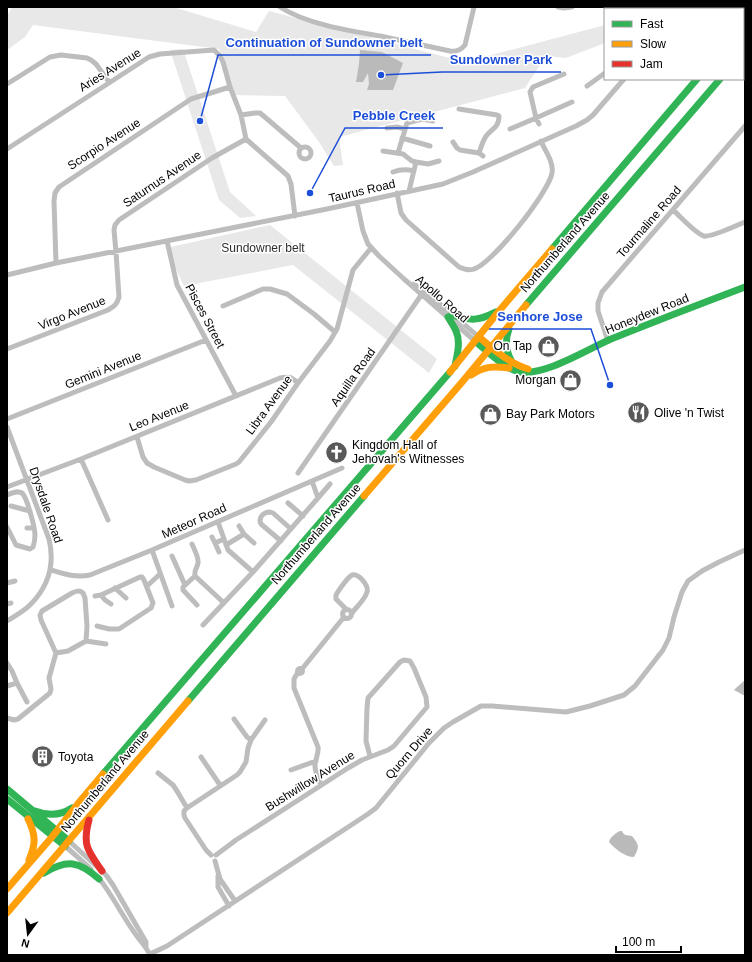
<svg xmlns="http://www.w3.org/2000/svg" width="752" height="962" font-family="Arial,sans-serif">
<rect width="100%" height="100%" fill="#fff"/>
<path fill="#e8e8e8" d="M12,7H173L256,32L269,11L465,62L605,25V43L566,58L546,56L525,88L339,137L343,165L334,166L319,142L285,96L235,95L219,49L33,25L25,37L7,50V16Z
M183,49L230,192L256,216L240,218L219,200L170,50Z
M270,225L437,359L429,373L293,265L184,286L166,248Z"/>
<path fill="#bababa" d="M360,50L382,52L403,63L393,90H367L369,84L368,73L363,82H356L359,64Z
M745,680V696L734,690L736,688Z
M620,831H622C624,836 627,835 632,836C639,845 640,846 634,857C625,857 615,849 609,842C610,837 616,833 620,831Z"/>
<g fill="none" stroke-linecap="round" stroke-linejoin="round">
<path stroke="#bdbdbd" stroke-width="5" d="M280,7C306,24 350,31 380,36C404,41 427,46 450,51C457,52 461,50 465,45L474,7
M558,7L564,8L572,7
M682,9L684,7
M564,74L533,87L530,92L536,118L572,102
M7,84L50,57L61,55L87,58L91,60L96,64L109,82
M587,86L605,73
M459,109L497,115L499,116C499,127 493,128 487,135C483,139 481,148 479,153L483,156
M241,115L255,113H260L266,118L301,148
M387,128L397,127L405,129
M510,129L536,118L539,124
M402,138L430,146
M453,142L457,148L460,150L479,153
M299 153a6 6 0 1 1 12 0a6 6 0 1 1-12 0Z
M7,149L149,57L160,54L214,50L220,56L223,62L230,87L241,115L246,139L288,176L291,184L295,216
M383,151L403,154L412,161L416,162
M398,153L407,123L422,119L433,121
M393,172C401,169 406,169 414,171
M409,191L416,162L428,164L439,161
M397,193L401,213L406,220L459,267C464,269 468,271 474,269C492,264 549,192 552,173C554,162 545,151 541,141
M357,203L363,231L368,244L379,256L404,279L475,341
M673,210C680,216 696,234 704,236C711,238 737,225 745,222
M167,241L177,285L236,396
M56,263L54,201L55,193L59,187L191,99L230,87
M7,275L56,263L327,209L443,184L473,172L576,126L587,120L593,115L624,79
M414,284C437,300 457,319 479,337
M223,306L263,289H270L287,294L314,314L335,332
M608,341L598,311V303L602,292L745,126
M7,349L108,310C115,306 117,304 119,297L116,252L114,230L115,225L119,220L212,158L246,139
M7,419L206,340
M7,427L49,539C55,564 49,586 30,605C24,611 15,616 7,621
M137,437L143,457L147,463L154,467L185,480L189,481L196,480L236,464L239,462L271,422L298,383L330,341L337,329L353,270L371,248
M81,459L108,520
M298,473L424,291
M7,487L81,459L280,378C289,376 291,377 298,383
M7,495C12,493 17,490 22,493C27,497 35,528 35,535C35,539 34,544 33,547L30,549L16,545L7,527
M318,498L330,484
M288,503L303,516
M11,506L30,511
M218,522L228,550L253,572L318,498L312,481
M239,526L244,534
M27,528H34
M212,537L215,543
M281,541L261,524C258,518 263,512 270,512L273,513L291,529
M192,544C194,549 199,558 198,563C197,569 194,569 195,576L224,603
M226,545L244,534L254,543
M152,550L172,606
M219,552L215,543L224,539
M172,556L185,585
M51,570C64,574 76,578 90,575L152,550L342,468
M195,576L183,587V590L197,605
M7,583L15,581
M147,586L160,574
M115,588L126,598
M101,595L105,600L111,604
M95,596L101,595L140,577H142L144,580L153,603L151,608L119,629H109L97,626
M7,604L11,603
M346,609L336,599V595C338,591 348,577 352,575C359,573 369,586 367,592C365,600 356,607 352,613
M342.5 614a4.5 4.5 0 1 1 9 0a4.5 4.5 0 1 1-9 0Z
M203,625L253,572
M86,641L106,644
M56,653L68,651L86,641
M7,663L12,671L17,683
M297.5 671a2.5 2.5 0 1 1 5 0a2.5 2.5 0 1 1-5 0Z
M302,669L344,617
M298,672L294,679V688L318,747C319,754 315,759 315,766C315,773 319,779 321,785
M7,686L17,683L27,702
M7,718L14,720L18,719L50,693L51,689L49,678L56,653L41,620L40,615L42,611L72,593C76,591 79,590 83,593L85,598L87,626L86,641
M234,719L247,737L251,740
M201,757L220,785
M291,770L316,761
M158,773L173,785L177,791L187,808
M69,841L106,875L113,885L146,942V948
M65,846L73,853L91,869
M211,855L206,850L185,818L184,815V811L187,808L237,775L240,772L246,762L248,748L251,740L265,720
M216,855L236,840L348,768L362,760L388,750L394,746L427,707L426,697L414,668L410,661L404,660L400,662L368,698L367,708L366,741L370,756
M215,861L220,879L235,901
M218,876V887L229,906
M98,877C111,893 122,915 134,932C139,940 146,946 150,955
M150,954L167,946L368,814L376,808L429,743L444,728L453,722L481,706H492L566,712L590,706L624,695L635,686L663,650L669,638L674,617L682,592L688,581L702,571L719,562L745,550"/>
<path stroke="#30b455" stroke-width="7" d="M552,249L697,79
M526,305L720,79
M452,315C471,321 478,321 496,312
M448,317C451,322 454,326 456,331C461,342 457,355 455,366
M509,329C505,340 505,349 511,360
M475,341C486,350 506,370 520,372C545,376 588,349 611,339C656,321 700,304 745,287
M188,701L364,496
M103,774L450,372
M7,789L69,841
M7,799L65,846
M35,811C48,816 60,816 72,808
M44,873C67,859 79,861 99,879"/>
<path stroke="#ff9f0a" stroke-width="7" d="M743,52L745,49
M479,337C494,350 509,363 528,369
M450,372L499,311L552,249
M471,375C485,366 493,366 509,368
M364,496L463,381L526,305
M28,819C36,835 36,844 29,860
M7,889L52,837L81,800L103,774
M7,913L188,701"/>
<path stroke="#e5322d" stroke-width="7" d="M743,24L745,22
M89,820C82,845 88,851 102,871"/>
</g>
<defs>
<symbol id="shop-disc" viewBox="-11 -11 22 22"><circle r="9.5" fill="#595959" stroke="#fff"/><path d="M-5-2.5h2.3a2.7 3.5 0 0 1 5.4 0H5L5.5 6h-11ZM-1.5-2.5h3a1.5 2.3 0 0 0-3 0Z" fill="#fff"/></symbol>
<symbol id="restaurant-disc" viewBox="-11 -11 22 22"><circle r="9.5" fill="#595959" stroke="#fff"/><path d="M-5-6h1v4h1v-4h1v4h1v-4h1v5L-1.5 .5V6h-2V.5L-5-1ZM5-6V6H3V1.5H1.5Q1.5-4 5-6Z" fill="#fff"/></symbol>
<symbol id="church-disc" viewBox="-11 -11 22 22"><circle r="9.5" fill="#595959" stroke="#fff"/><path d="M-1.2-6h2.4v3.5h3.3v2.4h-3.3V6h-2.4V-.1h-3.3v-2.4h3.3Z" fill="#fff"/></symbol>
<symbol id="building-disc" viewBox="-11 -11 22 22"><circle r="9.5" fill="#595959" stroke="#fff"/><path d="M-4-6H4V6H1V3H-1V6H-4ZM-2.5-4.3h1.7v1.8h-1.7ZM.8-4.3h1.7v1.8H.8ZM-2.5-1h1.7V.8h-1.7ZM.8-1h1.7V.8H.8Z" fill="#fff"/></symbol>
</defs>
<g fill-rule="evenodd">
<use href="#shop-disc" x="536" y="334" width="25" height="25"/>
<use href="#shop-disc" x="558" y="368" width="25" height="25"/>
<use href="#restaurant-disc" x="626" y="400" width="25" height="25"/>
<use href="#shop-disc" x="478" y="402" width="25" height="25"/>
<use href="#church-disc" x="324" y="440" width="25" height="25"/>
<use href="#building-disc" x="30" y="744" width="25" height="25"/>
</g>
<g text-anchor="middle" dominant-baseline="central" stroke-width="3" stroke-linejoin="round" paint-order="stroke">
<g font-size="12" fill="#000" stroke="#fff">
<text transform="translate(110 70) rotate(-32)">Aries Avenue</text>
<text transform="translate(104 144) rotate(-33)">Scorpio Avenue</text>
<text transform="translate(162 179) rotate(-34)">Saturnus Avenue</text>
<text transform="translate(362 191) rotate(-13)">Taurus Road</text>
<text transform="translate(649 222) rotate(-49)">Tourmaline Road</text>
<text transform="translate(565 242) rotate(-49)">Northumberland Avenue</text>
<text transform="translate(442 299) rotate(41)">Apollo Road</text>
<text transform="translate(72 313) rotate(-22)">Virgo Avenue</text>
<text transform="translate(647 314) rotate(-22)">Honeydew Road</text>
<text transform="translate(205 316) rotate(62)">Pisces Street</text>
<text transform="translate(103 370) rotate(-22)">Gemini Avenue</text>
<text transform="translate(353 377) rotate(-55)">Aquilla Road</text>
<text transform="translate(269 405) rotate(-54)">Libra Avenue</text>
<text transform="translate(159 416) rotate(-22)">Leo Avenue</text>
<text transform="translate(46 505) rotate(71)">Drysdale Road</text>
<text transform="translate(194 521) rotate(-24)">Meteor Road</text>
<text transform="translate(316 534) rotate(-49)">Northumberland Avenue</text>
<text transform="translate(409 753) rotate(-49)">Quorn Drive</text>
<text transform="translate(105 781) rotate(-50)">Northumberland Avenue</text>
<text transform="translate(310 781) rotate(-32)">Bushwillow Avenue</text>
</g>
<g font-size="12" fill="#2c2c2c" stroke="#fff">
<text x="263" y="248">Sundowner belt</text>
</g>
<g font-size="12" fill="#000" stroke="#fff" text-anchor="start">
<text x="532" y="346" text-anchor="end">On Tap</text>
<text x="556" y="380" text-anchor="end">Morgan</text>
<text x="654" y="413">Olive 'n Twist</text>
<text x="506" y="414">Bay Park Motors</text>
<text x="352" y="445">Kingdom Hall of<tspan x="352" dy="14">Jehovah's Witnesses</tspan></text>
<text x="58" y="757">Toyota</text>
</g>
</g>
<path fill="none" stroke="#1d4ed8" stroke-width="1.5" d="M200 121L218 55H431M381 75L442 72H561M310 193L345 128H443M610 385L591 329H489"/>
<g fill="#1d4ed8" stroke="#fff" stroke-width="1.5">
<circle cx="200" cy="121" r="4"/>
<circle cx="381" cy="75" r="4"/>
<circle cx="310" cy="193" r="4"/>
<circle cx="610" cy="385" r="4"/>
</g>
<g font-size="13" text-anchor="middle" font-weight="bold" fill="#1d4ed8" stroke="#fff" stroke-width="3" stroke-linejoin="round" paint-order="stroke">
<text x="324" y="47">Continuation of Sundowner belt</text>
<text x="501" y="64">Sundowner Park</text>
<text x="394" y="120">Pebble Creek</text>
<text x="540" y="321">Senhore Jose</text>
</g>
<rect width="752" height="962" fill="none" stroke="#000000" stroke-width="16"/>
<rect x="604" y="8" width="140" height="72" fill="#ffffff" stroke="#999999"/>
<rect x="612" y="21" width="20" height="6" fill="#30b455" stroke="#999999"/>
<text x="640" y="28" font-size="12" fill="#000000">Fast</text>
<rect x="612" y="41" width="20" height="6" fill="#ff9f0a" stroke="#999999"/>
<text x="640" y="48" font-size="12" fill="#000000">Slow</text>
<rect x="612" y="61" width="20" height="6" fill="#e5322d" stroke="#999999"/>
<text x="640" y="68" font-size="12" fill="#000000">Jam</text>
<g transform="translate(28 934) rotate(195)" stroke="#ffffff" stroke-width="3" paint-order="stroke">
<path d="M0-3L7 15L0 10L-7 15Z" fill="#000000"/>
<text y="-6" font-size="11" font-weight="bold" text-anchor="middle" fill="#000000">N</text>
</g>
<path d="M616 946v6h65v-6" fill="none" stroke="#000000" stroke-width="2"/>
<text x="622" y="946" font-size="12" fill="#000000" stroke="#ffffff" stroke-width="3" paint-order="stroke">100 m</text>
</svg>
